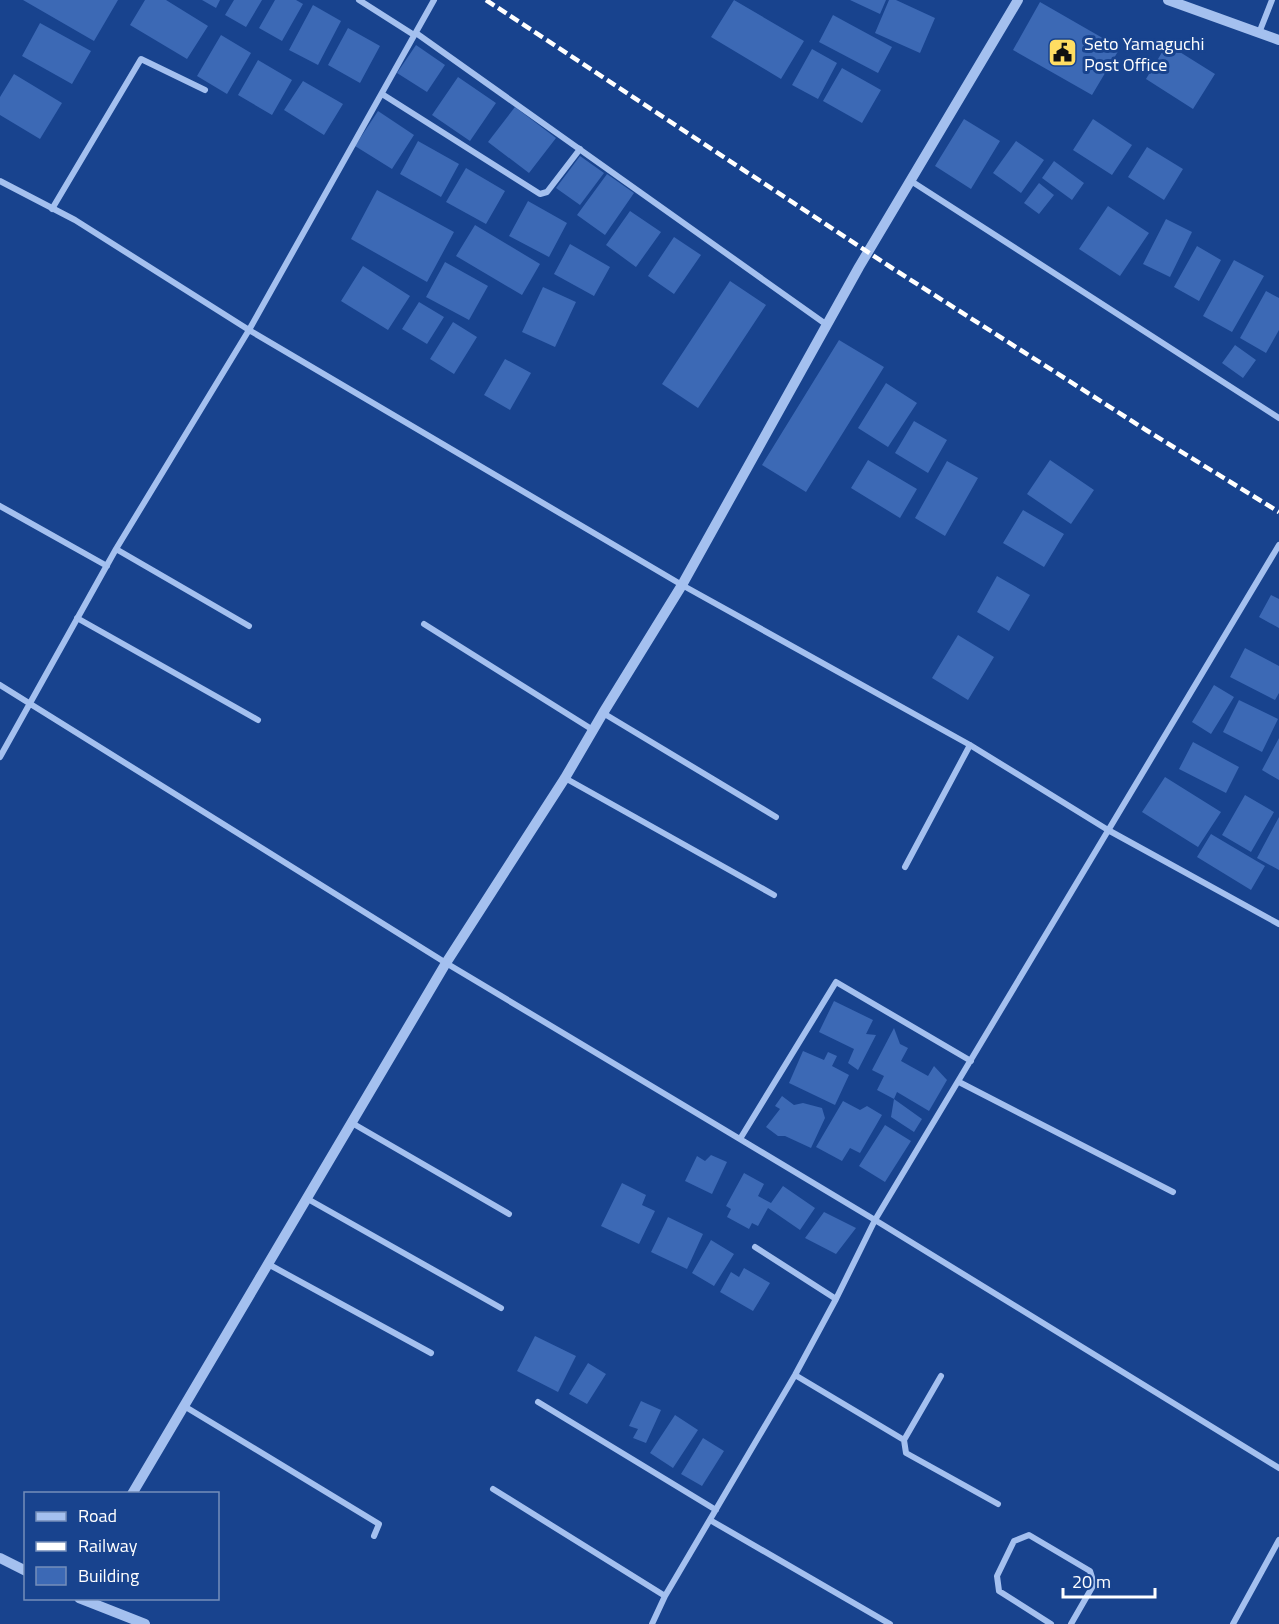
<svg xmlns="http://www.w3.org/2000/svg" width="1279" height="1624" font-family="'Titillium Web',sans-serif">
<rect width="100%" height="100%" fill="#18438e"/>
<path fill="#3c69b5" d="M23,0H118L94,41Z
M145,0H166L208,26L187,59L130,25Z
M202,0H220L216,8Z
M234,0H262L246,27L225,15Z
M275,0H296L303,4L282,41L259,28Z
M734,0L804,41L781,79L711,37Z
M850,0H886L880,14Z
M889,0H896L935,18L920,53L875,33Z
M1040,2L1120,48L1092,95L1013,50Z
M313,5L341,21L318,65L289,50Z
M833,15L892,47L878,73L819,42Z
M40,23L91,51L72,84L22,56Z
M348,28L380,46L360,83L328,65Z
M221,35L251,53L227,94L197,76Z
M1167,44L1215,74L1193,109L1146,79Z
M416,45L445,65L427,92L397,73Z
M812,49L837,63L818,99L792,85Z
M258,60L292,80L272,115L238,95Z
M842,68L881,90L862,123L823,101Z
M14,74L62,103L40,139L0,115V97Z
M458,77L496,103L470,141L432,115Z
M303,81L343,104L324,135L284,110Z
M515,107L556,138L529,173L488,142Z
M378,111L414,135L392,169L355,146Z
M964,119L1000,141L971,189L935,166Z
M1093,119L1132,145L1112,175L1073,150Z
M418,141L459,164L441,197L400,174Z
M1016,141L1044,160L1021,193L993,173Z
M1147,147L1183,169L1164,200L1128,177Z
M580,156L604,173L580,205L556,188Z
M1054,161L1084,183L1072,200L1042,178Z
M466,168L505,191L486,224L446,202Z
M607,174L634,193L605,235L577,215Z
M1039,183L1054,195L1039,214L1024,203Z
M377,190L454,232L427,282L351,239Z
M528,201L567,223L549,257L509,236Z
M1108,206L1149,233L1120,276L1079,249Z
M630,211L661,232L636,267L606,245Z
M1166,219L1192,232L1170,277L1143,264Z
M475,225L540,264L522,295L456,256Z
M674,237L701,255L674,294L648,276Z
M570,244L610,267L594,296L554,274Z
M1197,246L1221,260L1199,301L1174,287Z
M1234,260L1264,276L1232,332L1203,316Z
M445,262L488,286L469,320L426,297Z
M363,266L410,296L388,330L341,301Z
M730,281L766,305L698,408L662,384Z
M543,287L576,302L555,347L522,332Z
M1266,291L1279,298V330L1266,353L1240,338Z
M419,302L444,317L427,344L402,329Z
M453,322L477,337L454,374L430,359Z
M839,340L884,367L806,492L762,465Z
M1235,345L1256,360L1243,378L1222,363Z
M505,359L531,373L510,410L484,395Z
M886,383L917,403L888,447L858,428Z
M914,421L947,440L928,473L895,453Z
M868,460L917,489L900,518L851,488Z
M1050,460L1094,490L1071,524L1027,494Z
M947,461L978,478L945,536L915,518Z
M1023,510L1064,534L1044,567L1003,543Z
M997,576L1030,595L1009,631L977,612Z
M1271,595L1279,599V628L1259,617Z
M958,635L994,657L968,700L932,678Z
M1245,648L1279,666V693L1275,700L1230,677Z
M1214,685L1234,697L1211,734L1192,722Z
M1239,700L1278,719L1262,752L1223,732Z
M1279,738V780L1262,770Z
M1193,742L1239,767L1226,793L1179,769Z
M1165,777L1221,812L1198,847L1142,812Z
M1245,795L1274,812L1251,852L1222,835Z
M1279,817V870L1257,858Z
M1211,834L1265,866L1251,890L1197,857Z
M834,1001L873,1020L866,1034L876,1035L858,1070L848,1063L854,1049L819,1032Z
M894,1028L900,1044L908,1048L901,1061L928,1076L934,1066L947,1080L929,1111L897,1092L894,1099L877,1090L884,1076L872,1070Z
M803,1051L824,1060L828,1052L837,1056L832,1066L849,1075L835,1105L789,1083Z
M782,1096L794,1105L803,1103L822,1108L825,1118L811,1148L785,1136H778L766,1127L780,1109L775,1106Z
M894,1099L922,1119L914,1132L891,1117Z
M843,1101L860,1110L867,1106L882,1115L860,1153L850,1148L842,1161L816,1147Z
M885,1125L911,1141L885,1182L859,1166Z
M711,1155L727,1162L712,1194L685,1181L697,1156L705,1161Z
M744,1173L764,1184L758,1196L771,1203L783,1186L815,1208L800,1230L768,1208L758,1226L752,1223L749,1229L727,1217L731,1209L726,1206Z
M622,1183L646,1195L642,1205L655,1211L639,1244L601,1226Z
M824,1212L856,1228L836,1254L805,1238Z
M668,1217L703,1234L687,1269L651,1252Z
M711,1240L734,1254L714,1286L692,1273Z
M744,1268L770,1283L753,1311L720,1292L731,1272L739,1277Z
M535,1336L576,1356L558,1392L517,1371Z
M588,1363L606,1374L587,1404L569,1394Z
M641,1401L661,1410L646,1443L633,1438L638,1429L629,1426Z
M675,1415L698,1430L673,1468L650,1453Z
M703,1438L724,1451L702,1486L681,1474Z"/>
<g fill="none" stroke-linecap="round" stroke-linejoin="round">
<path stroke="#a4c0ef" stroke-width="6" d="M359,0L414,35
M416,33L827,325
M1259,33L1272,0
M382,94L540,194L547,192L580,149
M0,181L75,220L249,330L682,585L970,745L1108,830L1279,924
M911,181L1279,418
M52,209L141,59L205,90
M0,506L107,566
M116,549L249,626
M77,618L258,720
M424,624L593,730
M0,685L446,963L875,1220L1279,1468
M603,713L776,817
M0,757L116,549L249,330L434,0
M565,778L774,895
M905,867L970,745
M959,1082L1173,1192
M352,1123L509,1214
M740,1139L836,982L971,1061
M306,1198L501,1308
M755,1247L836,1299
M268,1264L431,1353
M795,1375L904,1440
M941,1376L904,1440L906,1453L998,1504
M538,1402L716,1510
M184,1406L379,1524L374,1536
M493,1489L665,1596
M710,1520L890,1624
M652,1624L665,1596L795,1375L836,1299L875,1220L1279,545
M1051,1624L999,1591L997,1576L1014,1541L1029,1535L1090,1571L1094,1584L1071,1624
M1233,1624L1279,1540"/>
<path stroke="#a4c0ef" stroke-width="10" d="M1168,0L1279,40
M132,1494L446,963L565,778L603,713L682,585L859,267L1018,0
M0,1558L26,1571
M79,1598L145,1624"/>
<path stroke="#fff" stroke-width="4.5" stroke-dasharray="10 4.5" stroke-linecap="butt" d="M486,0L892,268L1146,430L1279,512"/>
</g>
<defs>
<symbol id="civic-square" viewBox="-11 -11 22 22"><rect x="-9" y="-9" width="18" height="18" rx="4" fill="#ffdd62" stroke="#18438e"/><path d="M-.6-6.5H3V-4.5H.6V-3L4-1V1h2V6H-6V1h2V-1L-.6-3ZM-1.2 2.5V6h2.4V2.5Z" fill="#111"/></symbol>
</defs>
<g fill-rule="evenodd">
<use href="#civic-square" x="1046" y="36" width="33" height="33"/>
</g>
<g text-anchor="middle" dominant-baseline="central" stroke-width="6" stroke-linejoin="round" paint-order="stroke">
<g font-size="18" fill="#fff" stroke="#18438e" text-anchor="start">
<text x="1084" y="43">Seto Yamaguchi<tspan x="1084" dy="21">Post Office</tspan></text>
</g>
</g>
<rect x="24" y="1492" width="195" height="108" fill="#18438e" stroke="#748ebb" stroke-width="1.5"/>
<rect x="36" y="1512" width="30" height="9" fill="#a4c0ef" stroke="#748ebb" stroke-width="1.5"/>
<text x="78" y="1522" font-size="18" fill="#ffffff">Road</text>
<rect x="36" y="1542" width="30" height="9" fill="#ffffff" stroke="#748ebb" stroke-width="1.5"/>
<text x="78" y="1552" font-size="18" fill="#ffffff">Railway</text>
<rect x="36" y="1567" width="30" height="18" fill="#3c69b5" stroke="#748ebb" stroke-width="1.5"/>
<text x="78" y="1582" font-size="18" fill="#ffffff">Building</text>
<path d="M1063 1588v9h92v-9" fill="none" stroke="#ffffff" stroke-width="3"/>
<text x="1072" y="1588" font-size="18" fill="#ffffff" stroke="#18438e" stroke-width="4.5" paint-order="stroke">20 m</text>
</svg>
